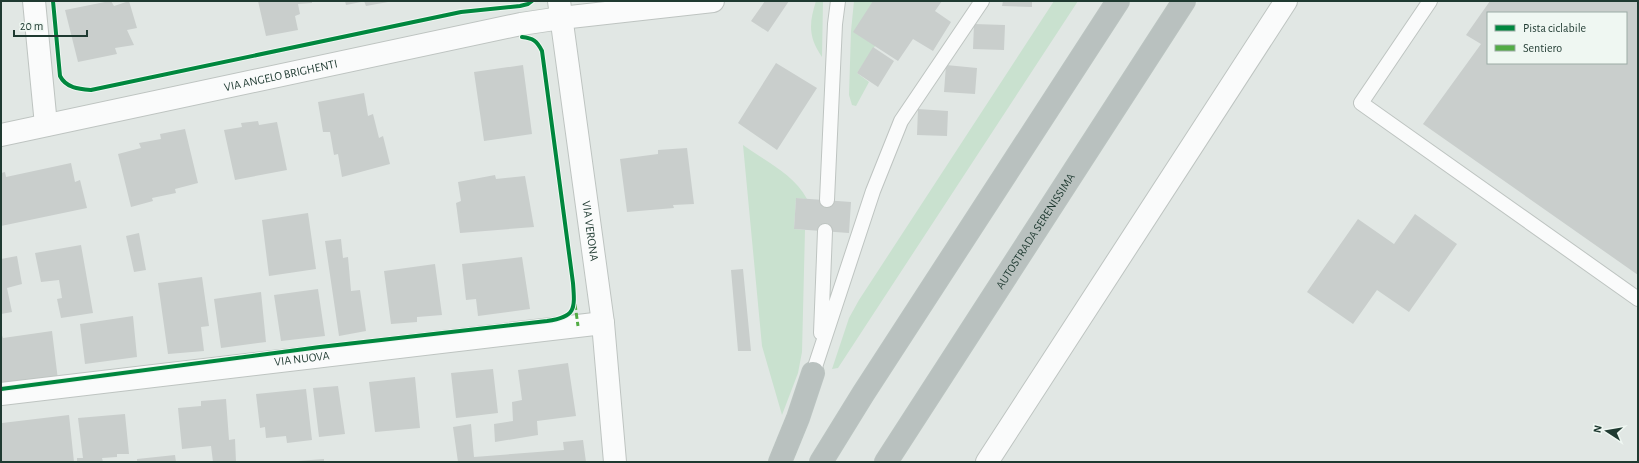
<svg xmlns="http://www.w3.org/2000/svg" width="1639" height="463" font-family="'Alegreya Sans',sans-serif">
<rect width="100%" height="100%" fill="#e1e7e4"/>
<path fill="#c9e1cf" d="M816,1H823L822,57C808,37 809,23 816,1Z
M854,1H873L875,46L857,73L869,82L856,106L852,105L849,95L851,31Z
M1054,1H1078L838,368L832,369L849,318L859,300Z
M743,145C765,161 794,174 807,199L796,198L794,229L805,230L802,352L798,373L782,415L762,346Z"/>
<path fill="#c9cecc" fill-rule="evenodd" d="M110,1H111L114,6L129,1L137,28L127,30L134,45L115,48L117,54L78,62L65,10Z
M258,1H312V3L298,4L300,14L295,16L298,30L266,36Z
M345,1H361V2L346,5Z
M364,1H388V2L366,6Z
M765,1H789L768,32L751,21Z
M873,1H942L935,11L951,22L933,51L913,39L898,61L853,32Z
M1003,1H1032V7L1002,6Z
M1490,1H1638V275L1423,124L1481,44L1466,35ZM1488,13H1626V63H1488Z
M974,24L1005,25L1004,50L973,49Z
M873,47L894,61L878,87L857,73Z
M776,63L817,88L777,150L738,123Z
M523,65L532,134L484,141L474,72Z
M946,65L977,68L975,94L944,92Z
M364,93L368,116L373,114L379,138L383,136L390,164L342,177L338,154L334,155L330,132H323L318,102Z
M918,109L948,111L947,136L917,135Z
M258,121L259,125L277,122L287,170L235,180L224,130L242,127L241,123Z
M185,129L198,183L175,189L176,193L152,198L153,201L131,207L118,154L141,148L139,143L161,139L160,134Z
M687,148L694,204L673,205L674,208L627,212L620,159L658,154V150Z
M71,163L75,182L80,180L87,208L1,226V173L5,172L6,177Z
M495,175L496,179L525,176L534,227L460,233L456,203L461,201L458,182Z
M796,198L851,202L849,233L794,229Z
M308,213L316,269L269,276L262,220Z
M1415,214L1457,244L1409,312L1377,290L1353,324L1307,292L1358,219L1394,244Z
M139,233L146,270L134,272L126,236Z
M341,239L343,258L348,257L351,291L360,290L366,331L339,336L325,241Z
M81,245L93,313L61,318L57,299L62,298L59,280L41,282L35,253Z
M17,256L22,284L7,288L12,312L1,314V259Z
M522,257L530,309L478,316L476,299L466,300L462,264Z
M435,264L442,315L417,317V322L391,324L384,271Z
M743,269L751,351H738L731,270Z
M202,277L209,326L201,327L204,351L168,354L158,283Z
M318,289L325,336L281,341L274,295Z
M261,292L266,342L221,348L214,299Z
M133,316L137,357L85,364L80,324Z
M52,331L58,380L1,386V333L3,338Z
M568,363L576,416L537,421L538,435L495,442L494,424L513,421L512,402L522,400L518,370Z
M493,369L498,413L456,418L451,373Z
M415,377L420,428L375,432L369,382Z
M338,386L345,434L319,437L313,388Z
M306,389L312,440L287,443L286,436L266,438L265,427L260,428L256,394Z
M226,399L229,440L235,439L236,462H213L211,446L182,449L178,408L201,406V401Z
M125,414L129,454H117V457L102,458L103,462H77V458H83L78,418Z
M69,415L74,462H1L2,423Z
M471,424L474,457L564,450L563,442L583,440L586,462H458L453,427Z
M175,455L176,462H137V459Z
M324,459V462H298V461Z"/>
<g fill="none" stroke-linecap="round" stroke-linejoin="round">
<defs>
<path id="service" d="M1430,1L1361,103L1638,299
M827,200L835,24L838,1
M821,333L825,231
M813,373L873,191L901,121L982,1"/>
<g id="minor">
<path d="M34,1L46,125"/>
<path id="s1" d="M1,135L521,24L561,18L713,1"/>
<path id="s2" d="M1,394L603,323"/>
</g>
<g id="tertiary">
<path id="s3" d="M559,1L603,323L615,462"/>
<path d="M987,462L1286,1"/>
</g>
<g id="motorway">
<path d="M780,462L798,418L813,373"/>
<path d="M821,462L863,394L1118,1"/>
<path id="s4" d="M886,462L1184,1"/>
</g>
</defs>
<use href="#service" stroke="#bec4c1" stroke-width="16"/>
<use href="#minor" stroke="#bec4c1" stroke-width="24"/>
<use href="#tertiary" stroke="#bec4c1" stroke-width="24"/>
<use href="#motorway" stroke="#bbc4c1" stroke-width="24"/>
<use href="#service" stroke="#fafbfb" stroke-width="14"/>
<use href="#minor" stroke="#fafbfb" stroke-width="22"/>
<use href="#tertiary" stroke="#fafbfb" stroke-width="22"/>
<use href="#motorway" stroke="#b9c1bf" stroke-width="22"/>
<path stroke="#52ac45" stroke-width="3" stroke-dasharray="6 3" stroke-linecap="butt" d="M575,304L578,326"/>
<defs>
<path id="cycleway" d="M53,1L60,76C66,88 79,89 91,90L461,12L520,6L528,4L532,1
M1,389L320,347L547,321C576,317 575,309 573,283L542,51C537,41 533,38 522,37"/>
</defs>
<use href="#cycleway" stroke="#eff7f2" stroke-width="6"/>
<use href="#cycleway" stroke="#00873e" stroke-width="4"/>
</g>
<g text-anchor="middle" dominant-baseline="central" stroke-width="3" stroke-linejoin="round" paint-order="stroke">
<g font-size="12" fill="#1f3a31" stroke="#eff7f2">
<text stroke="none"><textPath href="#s1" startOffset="286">VIA ANGELO BRIGHENTI</textPath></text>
<text stroke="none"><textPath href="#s3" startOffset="232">VIA VERONA</textPath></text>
<text stroke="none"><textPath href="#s4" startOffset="275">AUTOSTRADA SERENISSIMA</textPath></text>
<text stroke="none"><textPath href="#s2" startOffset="303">VIA NUOVA</textPath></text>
</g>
</g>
<rect width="1639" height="463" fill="none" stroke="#1f3a31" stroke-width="4"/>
<rect x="1487" y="12" width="140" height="52" fill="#eff7f2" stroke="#9caba5"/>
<rect x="1495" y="25" width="20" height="6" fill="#00873e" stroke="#9caba5"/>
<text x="1523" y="32" font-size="12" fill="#1f3a31">Pista ciclabile</text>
<rect x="1495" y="45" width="20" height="6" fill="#52ac45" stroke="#9caba5"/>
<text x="1523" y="52" font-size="12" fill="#1f3a31">Sentiero</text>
<g transform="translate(1607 431) rotate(282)" stroke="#eff7f2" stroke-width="3" paint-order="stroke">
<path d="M0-3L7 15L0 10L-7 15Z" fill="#1f3a31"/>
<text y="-6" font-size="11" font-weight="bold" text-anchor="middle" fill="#1f3a31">N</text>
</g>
<path d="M14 30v6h73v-6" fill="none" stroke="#1f3a31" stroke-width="2"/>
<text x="20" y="30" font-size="12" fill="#1f3a31" stroke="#eff7f2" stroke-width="3" paint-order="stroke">20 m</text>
</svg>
